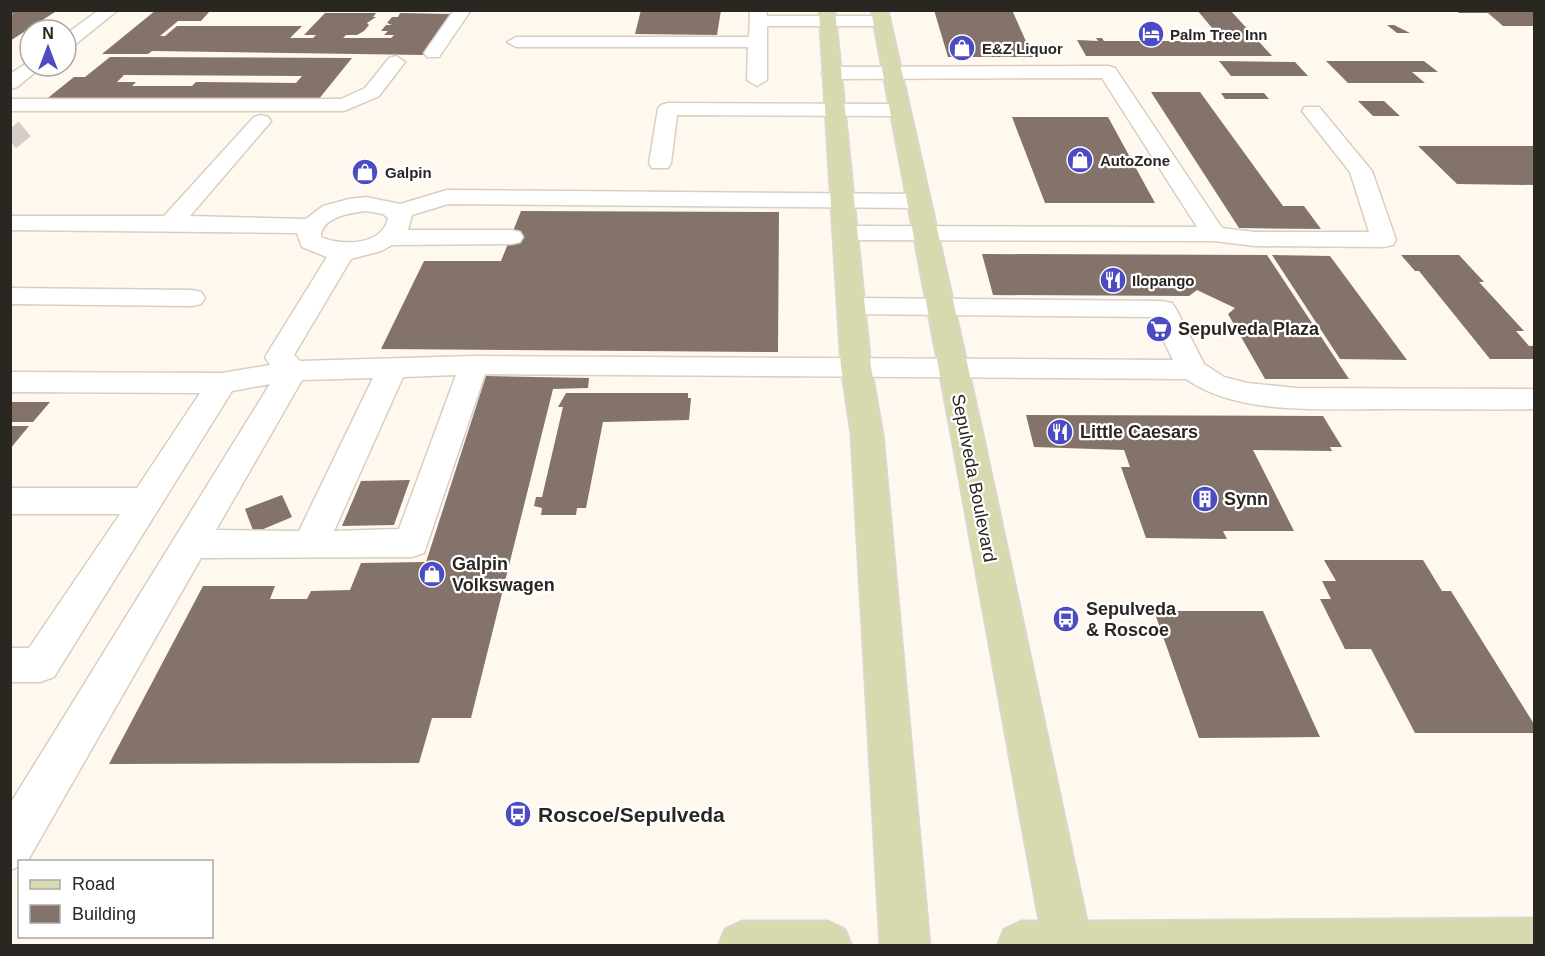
<svg xmlns="http://www.w3.org/2000/svg" width="1545" height="956" font-family="Arial,sans-serif">
<rect width="100%" height="100%" fill="#fff8ef"/>
<path fill="#83736b" fill-rule="evenodd" d="M14,10H58L10,41V16L13,14L10,12Z
M156,10L209,12L201,21H178L160,36H165L177,26H302L290,38H313L316,35H304L325,13H376L373,17H376L367,23L369,25L364,31L357,35H346L343,38H391L394,35H384L388,31H381L386,25H392L387,23L392,17H398L400,13L451,14L424,55L152,51L148,54H102Z
M641,10H721L717,35L635,34Z
M934,10H1012L1033,57H948Z
M1197,10H1230L1272,56H1086L1077,40L1098,41L1096,38H1102L1104,41H1223Z
M1455,10H1534V26H1503L1488,13H1459Z
M1387,25H1394L1410,33H1397Z
M110,57L352,58L314,105L44,101L74,77H85ZM124,75L302,76L296,83L196,82L192,86H132L136,82H117Z
M1219,61L1295,62L1308,76H1231Z
M1326,61H1424L1438,72H1412L1425,83H1348Z
M1151,92H1200L1283,206H1304L1321,229L1239,228Z
M1221,93H1264L1269,99H1225Z
M1358,101H1384L1400,116H1373Z
M1012,117H1108L1155,203H1045Z
M1418,146H1534V185L1457,184Z
M521,211L779,212L778,352L381,349L424,261H501Z
M982,254L1267,255L1349,379H1265L1228,314L1235,308L1197,290L1189,296L993,295Z
M1272,255L1330,256L1407,360L1340,359Z
M1401,255H1459L1484,282H1479L1524,331H1516L1529,346H1534V359H1490L1419,271H1415Z
M486,376L589,378L588,388L553,389L471,718H432L419,763L109,764L203,586H275L270,599H307L311,591L350,590L361,563L426,562Z
M566,393H688V398H691L689,420L603,422L586,508H577L576,515H541L542,508L534,506L536,497H542L563,407H558Z
M10,402H50L33,422H10Z
M1026,415L1323,416L1342,447H1330L1332,451L1253,450L1294,531H1223L1227,539L1146,538L1121,467H1130L1124,450L1034,447Z
M10,426H29L10,449Z
M410,480L394,525L342,526L361,481Z
M282,495L292,517L254,533L245,509Z
M1324,560H1423L1442,591H1451L1534,724V733H1415L1371,649H1345L1320,599H1331L1322,581H1336Z
M1154,611H1263L1320,737L1199,738Z"/>
<g fill="none" stroke-linecap="round" stroke-linejoin="round">
<path stroke="#d4cec6" stroke-width="19" stroke-dasharray="19 10" stroke-linecap="butt" d="M10,141L32,123"/>
<defs>
<path id="minor" d="M99,10H118L72,47L66,48V34Z
M454,10H471L439,57H427L424,53Z
M750,10H766L767,16H881L890,21L881,26H767V80L757,86L747,80L748,47H516L507,42L516,37H749Z
M396,56L405,62L379,96L344,111H10V99H341L365,88L389,58Z
M30,61V66H43L17,87L10,89V74Z
M1108,66L1115,68L1222,228L1255,232H1369L1350,172L1302,111L1305,107H1319L1372,171L1396,240L1393,245L1384,247L1255,246L1214,241L845,240L836,238L833,233L836,228L845,226L1197,227L1102,78L832,79L822,73L832,67Z
M668,103L899,104L906,106L909,110L906,114L899,116L677,115L671,163L668,168H652L649,163L658,109L661,105Z
M261,115L268,117L271,121L268,125L190,216L306,219L323,206L349,199L366,197L400,204L447,190L917,194L925,196L929,201L925,206L917,208L448,204L412,215L408,230H511L520,232L523,237L520,242L511,244L392,245L381,251L351,259L294,355L300,361L474,356L1173,360L1152,317L851,314L841,312L837,306L841,300L851,298L1162,301L1172,303L1176,309L1204,364L1224,377L1247,383L1296,388L1534,389V409C1490,410 1445,409 1401,409C1335,408 1241,418 1186,379L485,374L424,553L412,557L201,558L27,862H20V866L10,870V804L270,384L232,391L54,677L40,682H10V648H29L120,514H10V488H137L200,393L10,392V372L222,373L270,365L265,357L327,257L302,247L297,233L10,230V216H164L254,117ZM366,211L383,214L388,218C383,246 341,246 321,237C321,217 350,213 366,211ZM456,375L399,529L334,531L403,377ZM373,378L299,531L216,530L302,380Z
M10,288L192,290L201,292L205,298L201,304L192,306L10,304Z"/>
<path id="major" d="M819,10H835L871,367L883,434L930,946H880L851,434L841,367Z
M871,10H888L983,434L1087,921L1534,918V946H997L1004,929L1021,921H1039L951,434Z
M742,921H828L845,929L852,946H718L725,929Z"/>
</defs>
<use href="#minor" stroke="#d9cec0" stroke-width="3"/>
<use href="#major" stroke="#d9d8d7" stroke-width="3"/>
<use href="#minor" fill="#fff" fill-rule="evenodd"/>
<use href="#major" fill="#d8d9af" fill-rule="evenodd"/>
</g>
<defs>
<symbol id="hotel-disc" viewBox="-11 -11 22 22"><circle r="9.5" fill="#4c4bc2" stroke="#fff"/><path d="M-6-4.5h1.5V1H6V5H4.5V3h-9V5H-6ZM-4 0a1.8 1.8 0 1 1 3.6 0ZM.5 0V-2.5h3Q6-2.5 6 0Z" fill="#fff"/></symbol>
<symbol id="shop-disc" viewBox="-11 -11 22 22"><circle r="9.5" fill="#4c4bc2" stroke="#fff"/><path d="M-5-2.5h2.3a2.7 3.5 0 0 1 5.4 0H5L5.5 6h-11ZM-1.5-2.5h3a1.5 2.3 0 0 0-3 0Z" fill="#fff"/></symbol>
<symbol id="restaurant-disc" viewBox="-11 -11 22 22"><circle r="9.5" fill="#4c4bc2" stroke="#fff"/><path d="M-5-6h1v4h1v-4h1v4h1v-4h1v5L-1.5 .5V6h-2V.5L-5-1ZM5-6V6H3V1.5H1.5Q1.5-4 5-6Z" fill="#fff"/></symbol>
<symbol id="supermarket-disc" viewBox="-11 -11 22 22"><circle r="9.5" fill="#4c4bc2" stroke="#fff"/><path d="M-6-5.5h2.5l.6 2H6L4.5 2H-2.5L-4.4-4H-6ZM-1.5 3.2a1.3 1.3 0 1 0 .1 0ZM3 3.2a1.3 1.3 0 1 0 .1 0Z" fill="#fff"/></symbol>
<symbol id="building-disc" viewBox="-11 -11 22 22"><circle r="9.5" fill="#4c4bc2" stroke="#fff"/><path d="M-4-6H4V6H1V3H-1V6H-4ZM-2.5-4.3h1.7v1.8h-1.7ZM.8-4.3h1.7v1.8H.8ZM-2.5-1h1.7V.8h-1.7ZM.8-1h1.7V.8H.8Z" fill="#fff"/></symbol>
<symbol id="bus-disc" viewBox="-11 -11 22 22"><circle r="9.5" fill="#4c4bc2" stroke="#fff"/><path d="M-5-6H5V4H4V6H2V4H-2V6H-4V4H-5ZM-3.5-4V0h7V-4ZM-3.5 1.2v1.5H-2V1.2ZM2 1.2v1.5H3.5V1.2Z" fill="#fff"/></symbol>
</defs>
<g fill-rule="evenodd">
<use href="#hotel-disc" x="1136" y="19" width="30" height="30"/>
<use href="#shop-disc" x="947" y="33" width="30" height="30"/>
<use href="#shop-disc" x="1065" y="145" width="30" height="30"/>
<use href="#shop-disc" x="350" y="157" width="30" height="30"/>
<use href="#restaurant-disc" x="1098" y="265" width="30" height="30"/>
<use href="#supermarket-disc" x="1144" y="314" width="30" height="30"/>
<use href="#restaurant-disc" x="1045" y="417" width="30" height="30"/>
<use href="#building-disc" x="1190" y="484" width="30" height="30"/>
<use href="#shop-disc" x="417" y="559" width="30" height="30"/>
<use href="#bus-disc" x="1051" y="604" width="30" height="30"/>
<use href="#bus-disc" x="503" y="799" width="30" height="30"/>
</g>
<g text-anchor="middle" dominant-baseline="central" stroke-width="4.5" stroke-linejoin="round" paint-order="stroke">
<g font-size="15" font-weight="bold" fill="#2a2621" stroke="#fff" text-anchor="start">
<text x="1170" y="34">Palm Tree Inn</text>
<text x="982" y="48">E&amp;Z Liquor</text>
<text x="1100" y="160">AutoZone</text>
<text x="385" y="172">Galpin</text>
<text x="1132" y="280">Ilopango</text>
</g>
<g font-size="18" font-weight="bold" fill="#2a2621" stroke="#fff" text-anchor="start">
<text x="1178" y="329">Sepulveda Plaza</text>
<text x="1080" y="432">Little Caesars</text>
<text x="1224" y="499">Synn</text>
<text x="452" y="564">Galpin<tspan x="452" dy="21">Volkswagen</tspan></text>
<text x="1086" y="609">Sepulveda<tspan x="1086" dy="21">&amp; Roscoe</tspan></text>
</g>
<g font-size="18" fill="#2a2621" stroke="#fff">
<text transform="translate(974 478) rotate(79)">Sepulveda Boulevard</text>
</g>
<g font-size="21" font-weight="bold" fill="#2a2621" stroke="#fff" text-anchor="start">
<text x="538" y="814">Roscoe/Sepulveda</text>
</g>
</g>
<rect width="1545" height="956" fill="none" stroke="#2a2621" stroke-width="24"/>
<rect x="18" y="860" width="195" height="78" fill="#ffffff" stroke="#aaa8a6" stroke-width="1.5"/>
<rect x="30" y="880" width="30" height="9" fill="#d8d9af" stroke="#aaa8a6" stroke-width="1.5"/>
<text x="72" y="890" font-size="18" fill="#2a2621">Road</text>
<rect x="30" y="905" width="30" height="18" fill="#83736b" stroke="#aaa8a6" stroke-width="1.5"/>
<text x="72" y="920" font-size="18" fill="#2a2621">Building</text>
<g transform="translate(48 48)"><circle r="28" fill="#ffffff" stroke="#aaa8a6" stroke-width="1.5"/>
<path d="M0-4.5L10 22L0 15L-10 22Z" fill="#4c4bc2"/>
<text y="-9" font-size="16" font-weight="bold" text-anchor="middle" fill="#2a2621">N</text>
</g>
</svg>
